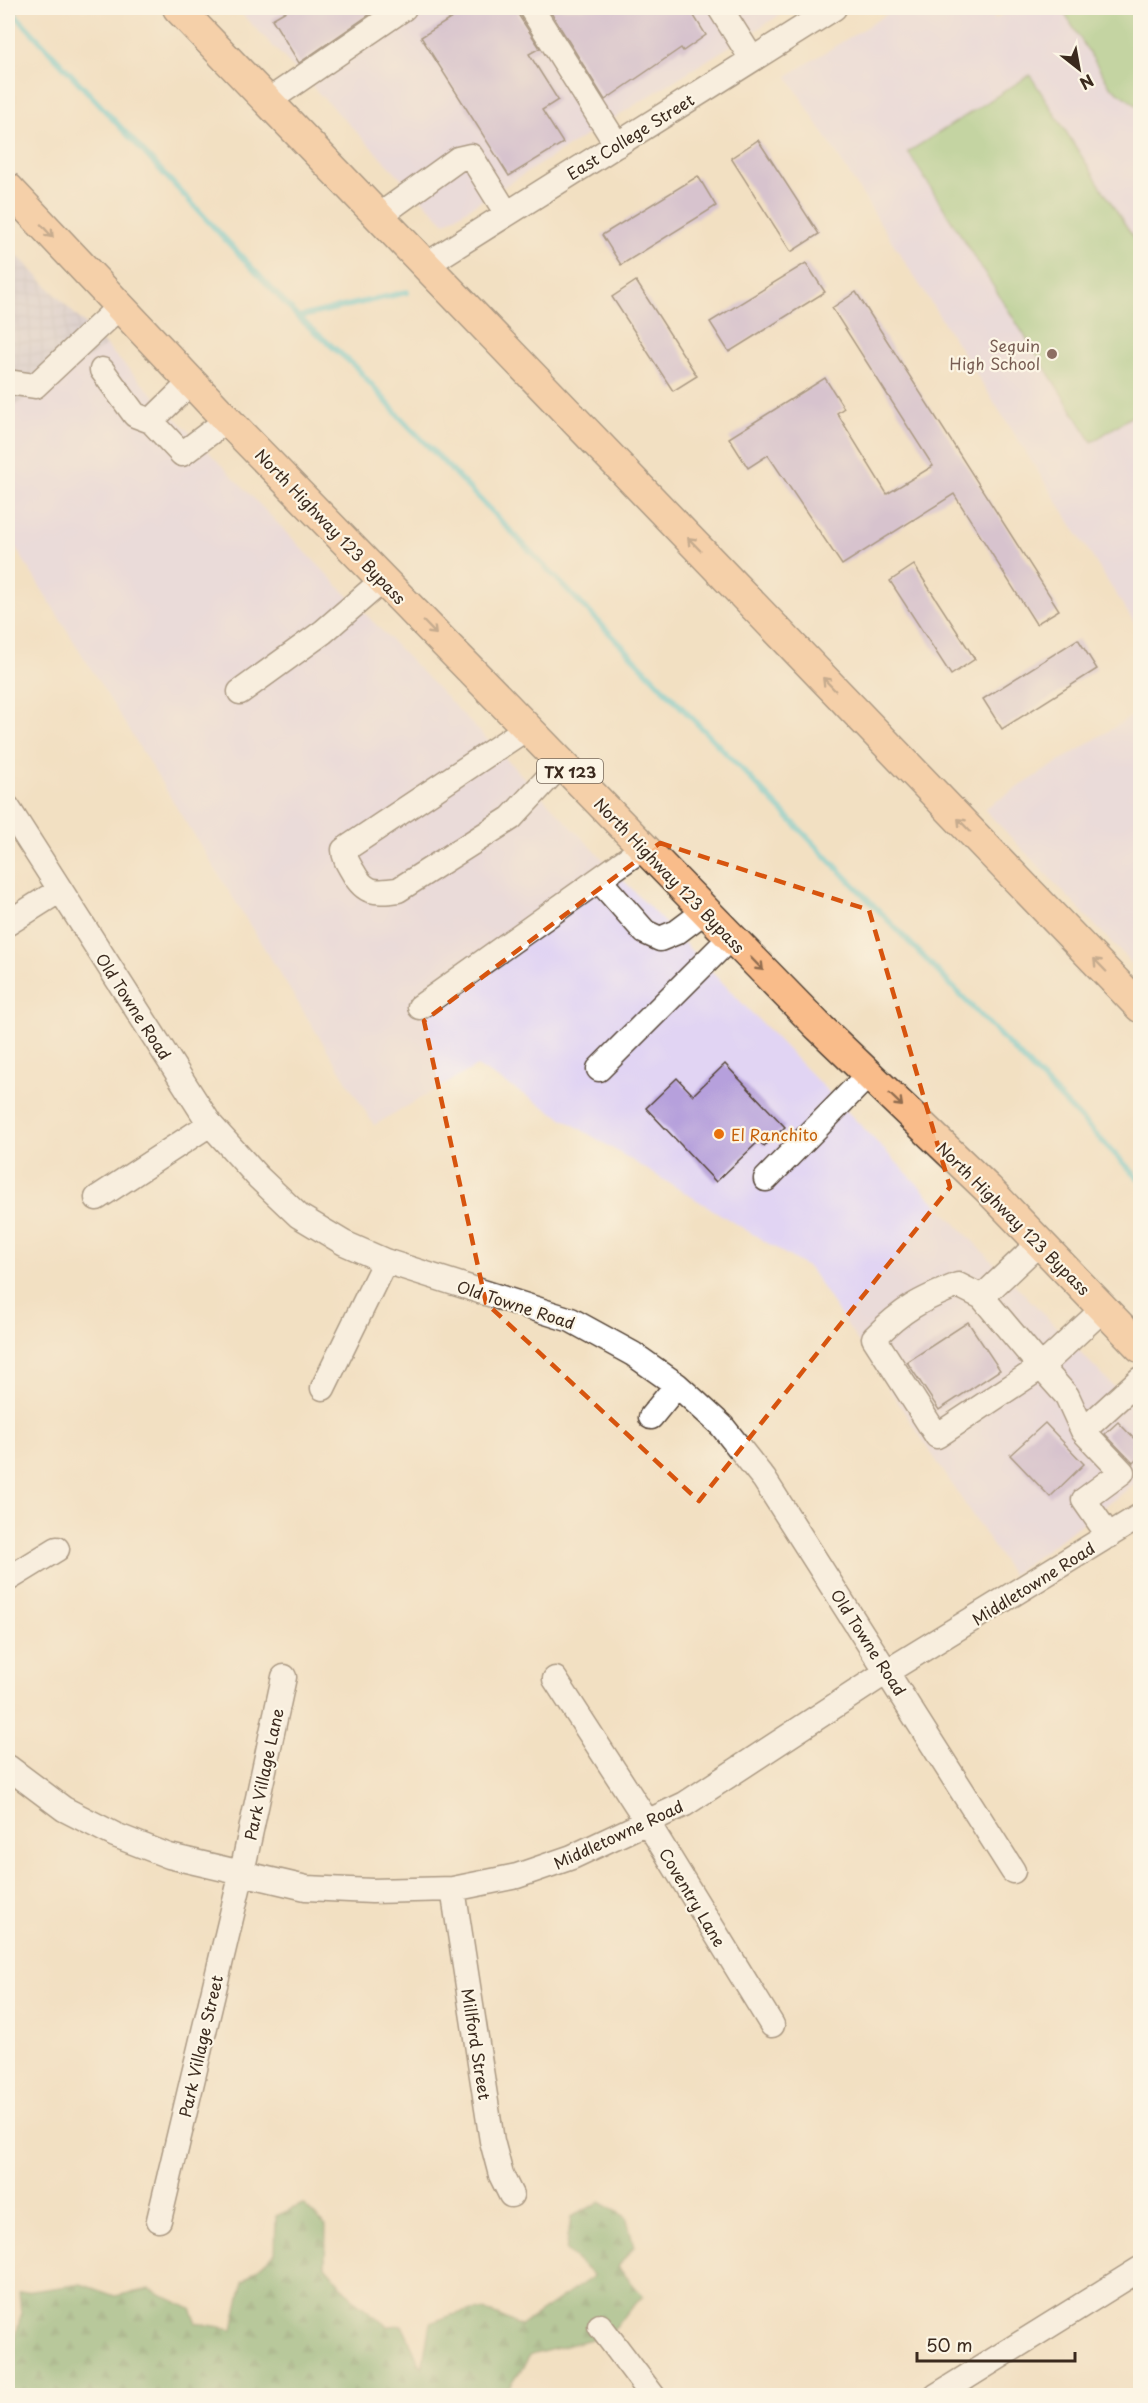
<svg xmlns="http://www.w3.org/2000/svg" width="1148" height="2403" font-family="'Playpen Sans',sans-serif">
<defs>
<pattern id="industrial-grid" width="8" height="8" patternUnits="userSpaceOnUse" patternTransform="scale(1.5)"><rect width="8" height="8" fill="#c5c0da"/><path d="M0 4h8M4 0v8" fill="none" stroke="#aaa5bb"/></pattern>
<pattern id="forest-firs" width="22" height="20" patternUnits="userSpaceOnUse" patternTransform="scale(1.5)"><rect width="22" height="20" fill="#71ab6a"/><path d="M5 1l3.5 6h-7zM16 11l3.5 6h-7z" fill="#5e8b57"/></pattern>
</defs>
<rect width="100%" height="100%" fill="#fcf5e5"/>
<filter id="ink" filterUnits="userSpaceOnUse"><feTurbulence type="fractalNoise" baseFrequency=".0167" numOctaves="2"/><feDisplacementMap in="SourceGraphic" scale="12" xChannelSelector="R" yChannelSelector="G"/><feConvolveMatrix kernelMatrix="1 2 1 2 8 2 1 2 1" color-interpolation-filters="sRGB"/></filter>
<filter id="wash" filterUnits="userSpaceOnUse"><feTurbulence type="fractalNoise" baseFrequency=".008" numOctaves="4" result="noise"/><feDisplacementMap in="SourceGraphic" scale="24" xChannelSelector="R" yChannelSelector="G"/><feGaussianBlur stdDeviation="1.35" result="paint"/><feColorMatrix in="noise" values="0 0 0 0 0 0 0 0 0 0 0 0 0 0 0 0 0 1.4 0 .05"/><feComposite in="paint" operator="in"/></filter>
<g filter="url(#wash)">
<rect width="100%" height="100%" fill="#f2e0c2"/>
<path fill="#e1d4f3" d="M236,8H791L445,223Z
M897,8H987L995,19L1013,8H1140V632L787,76Z
M106,346L1140,1414V1480L1012,1575L810,1269L477,1066L374,1125L8,535V410Z
M1140,711V972L984,809Z"/>
<path fill="url(#industrial-grid)" d="M8,246L106,346L8,410Z"/>
<path fill="url(#forest-firs)" stroke="#566a44" stroke-width="1.5" d="M600,2202L626,2217L634,2246L618,2267L643,2296L607,2335L531,2355L504,2395L8,2396V2354L11,2356L21,2315L19,2293L81,2284L115,2296L150,2289L191,2309L197,2323L233,2329L243,2282L275,2253L276,2216L303,2204L326,2226L325,2266L354,2300L388,2326L402,2325L422,2368L430,2323C471,2308 480,2304 520,2326L594,2276L566,2251L571,2217Z"/>
<path fill="#8cc67a" stroke="#64784c" stroke-width="1.5" d="M1061,8H1140V108L1110,86Z
M1030,75L1140,248V411L1092,442L908,152Z"/>
<g fill="none" stroke-linecap="round" stroke-linejoin="round">
<path stroke="#5bc8d2" stroke-width="6" d="M9,8L298,317L356,367L398,415L1140,1180
M298,317L407,292"/>
</g>
<g id="blocks">
<path fill="#b6a0dc" d="M291,8H379L299,63L272,19Z
M468,8H517L519,16L540,48L529,54L558,100L542,110L563,143L509,176L421,37Z
M548,8H689L706,35L683,51L681,48L605,100Z
M758,140L819,234L791,252L731,158Z
M698,176L716,206L621,265L602,235Z
M806,263L825,292L729,352L710,322Z
M636,281L697,376L673,391L612,297Z
M856,292L1059,610L1036,624L954,494L842,565L768,455L748,468L729,438L825,378L844,408L837,413L887,494L933,466L832,308Z
M914,565L975,659L951,675L890,581Z
M1078,639L1097,669L1002,729L983,699Z
M725,1064L785,1127L764,1146L759,1141L716,1182L646,1108L677,1078L693,1095Z
M968,1322L1000,1370L939,1410L907,1362Z
M1118,1422L1140,1445V1456L1133,1463L1105,1434Z
M1045,1423L1084,1464L1050,1497L1010,1455Z"/>
</g>
</g>
<g filter="url(#ink)">
<use href="#blocks" fill-opacity="0" stroke="#564537" stroke-width="1.5"/>
<g fill="none" stroke-linecap="round" stroke-linejoin="round">
<defs>
<path id="minor" d="M531,8L617,145
M720,8L752,59
M268,101L404,8
M379,216L458,159L471,156L507,214
M426,265L834,8
M102,370L135,415L151,421
M8,382L35,386L119,307
M191,382L151,421L182,454L227,420
M240,692L323,632L383,580
M527,728L344,850C344,858 349,865 353,872C365,894 375,893 398,890L511,818L562,763
M8,808L210,1124L258,1177L299,1216L344,1243L385,1261L571,1320L633,1354L677,1385L722,1426L764,1479L1013,1871
M599,880L645,932L660,939L677,932L705,911
M8,923L60,890
M420,1007L643,848
M599,1069L731,937
M766,1179L869,1074
M97,1198L210,1124
M982,1297L958,1285C920,1300 903,1309 874,1338L937,1436L1041,1367L982,1297L1040,1242
M1104,1308L1041,1367L1067,1396L1083,1431L1122,1472L1084,1500L1109,1536
M323,1388L385,1261
M651,1417L677,1385
M1083,1431L1140,1379
M8,1579L57,1549
M555,1679L648,1823L772,2025
M8,1767L64,1809L115,1835L169,1856L306,1888L372,1891L453,1889L517,1876L572,1857L685,1804L888,1671L1140,1516
M453,1889L492,2141L501,2175L511,2195
M159,2220L242,1872L284,1677
M600,2326L653,2396
M936,2396L1140,2269"/>
<path id="major" d="M178,8L1140,1007
M8,188L227,420L731,937L817,1025L988,1189L1140,1347"/>
</defs>
<use href="#minor" stroke="#564537" stroke-width="27"/>
<use href="#major" stroke="#564537" stroke-width="33"/>
<use href="#minor" stroke="#fff" stroke-width="24"/>
<use href="#major" stroke="#f9bc8a" stroke-width="30"/>
</g>
<defs><path id="oneway-shaft" d="M-6 0H5M1.5-3L5.5 0L1.5 3" fill="none" stroke-width="1.6" stroke-linecap="round" stroke-linejoin="round" transform="scale(1.5)"/></defs>
<g stroke="#906c4f">
<use href="#oneway-shaft" transform="translate(47 231) rotate(47)"/>
<use href="#oneway-shaft" transform="translate(694 544) rotate(-134)"/>
<use href="#oneway-shaft" transform="translate(430 628) rotate(46)"/>
<use href="#oneway-shaft" transform="translate(829 684) rotate(-134)"/>
<use href="#oneway-shaft" transform="translate(964 825) rotate(-134)"/>
<use href="#oneway-shaft" transform="translate(757 964) rotate(46)"/>
<use href="#oneway-shaft" transform="translate(1100 965) rotate(-134)"/>
<use href="#oneway-shaft" transform="translate(896 1100) rotate(44)"/>
</g>
</g>
<path d="M0 0H1148V2403H0ZM660,843L869,910L950,1187L699,1501L486,1303L424,1021Z" fill="#f2e0c2" fill-opacity=".55" fill-rule="evenodd"/>
<path fill="none" stroke="#d7540e" stroke-width="4.5" stroke-dasharray="12 8" stroke-linejoin="round" d="M660,843L869,910L950,1187L699,1501L486,1303L424,1021Z"/>
<circle fill="#8d6e63" stroke="#fcf5e5" stroke-width="2" cx="1052" cy="354" r="6"/>
<circle fill="#e8710a" stroke="#fcf5e5" stroke-width="2" cx="719" cy="1134" r="6"/>
<g text-anchor="middle" dominant-baseline="central" stroke-width="4.5" stroke-linejoin="round" paint-order="stroke">
<rect fill="#fcf5e5" stroke="#75675a" stroke-width="1.5" x="537" y="759" width="66" height="24" rx="4.5"/>
<g font-size="15" font-weight="bold" fill="#3b2a1e">
<text x="570" y="771">TX 123</text>
</g>
<g font-size="16" fill="#3b2a1e" stroke="#fcf5e5">
<text transform="translate(630 136) rotate(-32)">East College Street</text>
<text transform="translate(331 526) rotate(46)">North Highway 123 Bypass</text>
<text transform="translate(670 875) rotate(46)">North Highway 123 Bypass</text>
<text transform="translate(134 1006) rotate(57)">Old Towne Road</text>
<text transform="translate(1014 1218) rotate(45)">North Highway 123 Bypass</text>
<text transform="translate(516 1304) rotate(18)">Old Towne Road</text>
<text transform="translate(1033 1583) rotate(-32)">Middletowne Road</text>
<text transform="translate(869 1642) rotate(57)">Old Towne Road</text>
<text transform="translate(263 1774) rotate(-78)">Park Village Lane</text>
<text transform="translate(618 1834) rotate(-25)">Middletowne Road</text>
<text transform="translate(693 1897) rotate(59)">Coventry Lane</text>
<text transform="translate(477 2044) rotate(81)">Millford Street</text>
<text transform="translate(200 2046) rotate(-77)">Park Village Street</text>
</g>
<g font-size="16" fill="#785e54" stroke="#fcf5e5" text-anchor="end">
<text x="1040" y="345">Seguin<tspan x="1040" dy="18">High School</tspan></text>
</g>
<g font-size="16" fill="#c56008" stroke="#fcf5e5" text-anchor="start">
<text x="731" y="1134">El Ranchito</text>
</g>
</g>
<rect width="1148" height="2403" fill="none" stroke="#fcf5e5" stroke-width="30"/>
<g transform="translate(1079 69) rotate(149)" stroke="#fcf5e5" stroke-width="4.5" paint-order="stroke">
<path d="M0-4.5L10 22L0 15L-10 22Z" fill="#3b2a1e"/>
<text y="-9" font-size="16" font-weight="bold" text-anchor="middle" fill="#3b2a1e">N</text>
</g>
<path d="M917 2352v9h158v-9" fill="none" stroke="#3b2a1e" stroke-width="3"/>
<text x="926" y="2352" font-size="18" fill="#3b2a1e" stroke="#fcf5e5" stroke-width="4.5" paint-order="stroke">50 m</text>
</svg>
